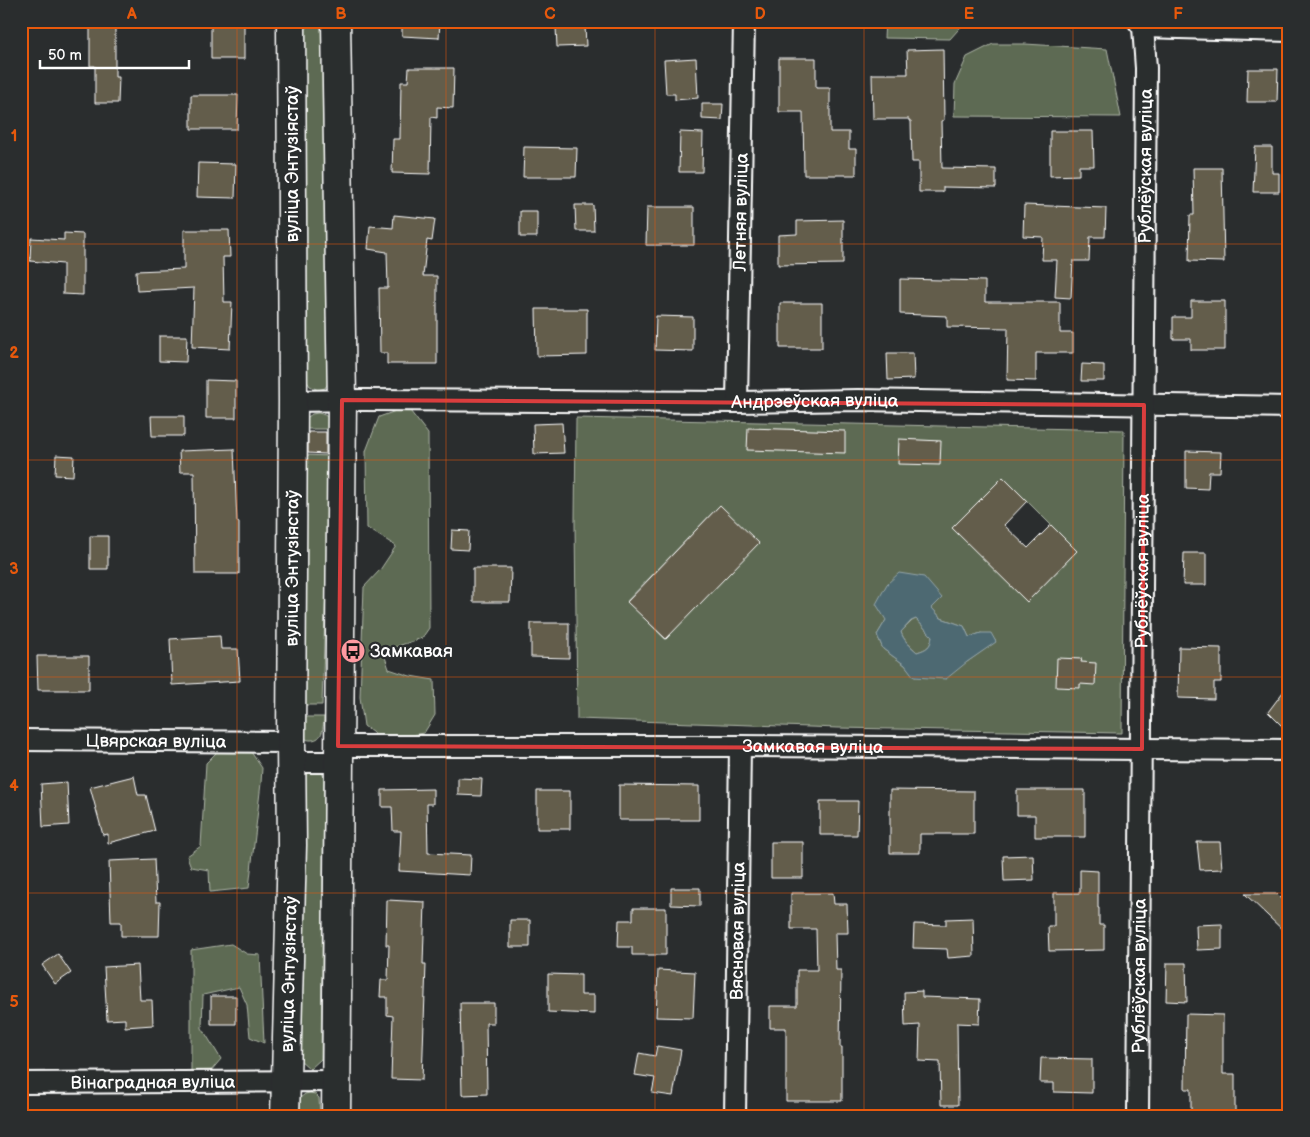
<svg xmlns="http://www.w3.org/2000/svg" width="1310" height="1137" font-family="'Balsamiq Sans',sans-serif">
<rect width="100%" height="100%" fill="#2a2d2e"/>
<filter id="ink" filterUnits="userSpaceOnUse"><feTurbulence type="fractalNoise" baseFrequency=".02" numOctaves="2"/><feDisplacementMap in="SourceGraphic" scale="10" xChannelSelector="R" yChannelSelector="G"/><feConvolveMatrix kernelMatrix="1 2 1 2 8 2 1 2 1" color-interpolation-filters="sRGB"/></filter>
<g filter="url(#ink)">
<path fill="#5d6b52" stroke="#aeb5a8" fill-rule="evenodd" d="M304,21H326L330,380L325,388L318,390L310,386L306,380Z
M885,21H966L950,39L884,38Z
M993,44H1025L1107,49L1121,117L954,116L955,84L967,57Z
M407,407L428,434L429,628L422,638L383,651L389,669L410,676L434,680L435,715L424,733L381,739L364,726L360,697L364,587L380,570L396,546L367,528L366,451L379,417Z
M318,413C328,415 331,419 331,429H303L304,420L312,414Z
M576,418L1124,430L1122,733L839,728L577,719L575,522ZM1003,477L1077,551L1027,602L953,528ZM720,505L666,639H665L627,601ZM932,608L941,618L964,626L969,637L981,633L996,641L967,662L915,677L905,665L883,649L877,635L886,620Z
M303,455L330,456L322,705H302Z
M916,619L932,636C931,647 927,649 917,652C911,646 903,640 901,632L912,621Z
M301,717H324C323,726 324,740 311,740C309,740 306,740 304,737C301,733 301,722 301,717Z
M220,749L251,752L262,768L261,783L249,888L210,892L209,870L191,867L187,856L201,846L206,763Z
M308,771H321L324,777L321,1059L310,1069L299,1059L303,775Z
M231,944L247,954L260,955L264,1043L250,1037L247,1005L239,987L203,995L202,1028L221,1059L210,1072L191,1071V950Z
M310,1093L315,1094L319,1098L320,1116H300V1098L305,1094Z"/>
<path fill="#4d6972" stroke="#94a5aa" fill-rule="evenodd" d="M899,573L924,577L942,598L932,608L941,618L964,626L969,637L981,633H991L996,642L967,662L946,679L914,677L905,665L883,649L877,635L886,620L876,604L887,584ZM916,619L932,636C931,647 927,649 917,652C911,647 903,640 901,632L911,621Z"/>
<path fill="#635d4c" stroke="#fff" d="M211,21H244V59H211Z
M402,21H440L439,38L402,36Z
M585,26L586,46L557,47L556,27Z
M90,27H115V77H119L118,103H95V66H90Z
M943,49L944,120L941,121L942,168L996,169V188L943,187V192H919V162H912L911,121H909V119H873L872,74H908L907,50Z
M696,58L698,98L675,100V94H666L664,60Z
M779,58H816V88H830V132H849V149H856V175H804L803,112H779Z
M409,68H454L453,108L437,107V118L431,117L430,174L392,173L393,139H400L401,82H408Z
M1248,69H1278L1277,102H1247Z
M191,95H238L237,129H191Z
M702,104H723L722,120L702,119Z
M1050,131H1093L1094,166H1079V175L1050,176Z
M680,132L703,133L702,172H679Z
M524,147L577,148L576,177H523Z
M1255,147H1272V173H1279V192H1253Z
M198,163L236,164L235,198L197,197Z
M1193,168H1222L1224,262L1189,261L1190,215H1194Z
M575,205H593L594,231H576Z
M1024,205L1106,208L1105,237H1090L1089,261H1073L1071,298L1055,297L1057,260H1042L1043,237L1023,236Z
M647,207H694V245H646Z
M520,211H537V237H520Z
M394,215L435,219L432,241L427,240L423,276H437V364H387V353H380L379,288H388L387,252L368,249L370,226L393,228Z
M843,220V264L778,265V235L797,234V221Z
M184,230H229L230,257H223L224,302H232L230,349L192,347L194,288L137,291L136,271L184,269Z
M64,233L83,234V295L63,294V264L30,261L31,238L64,240Z
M900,279L985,281V302H1060V333H1073V353H1036V381L1007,380L1008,328L947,327V316L900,314Z
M1191,301H1225V350H1191V339H1173V317H1191Z
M780,303H822V348H780Z
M536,309H587V355L537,356Z
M656,316L693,317V351L655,350Z
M159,336H187L186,362L159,361Z
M887,353H913L914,379L888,380Z
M1082,364L1104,365V381H1081Z
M206,380L236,381V418H206Z
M151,416H184V436H152Z
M562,423L564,453L534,454L533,424Z
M748,428L845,431V453L747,450Z
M308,432H326V454L308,453Z
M899,439L941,441L940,465L898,464Z
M234,449L237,522H239V574H195L194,472H180L179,451Z
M1186,451L1221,452L1220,472H1209L1208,489L1186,488Z
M56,455L74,456L73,476L55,475Z
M1003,477L1027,501L1004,525L1028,548L1051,525L1077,551L1027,602L952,528Z
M720,505L759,543L666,639L627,602Z
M452,530L469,531L468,550L451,549Z
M90,536H108V569H90Z
M1184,553H1206V585H1183Z
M473,568H511L510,602H473Z
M531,623H569V658L531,657Z
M220,636L221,649H238L240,681L172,685L170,639Z
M1179,647L1221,648V682H1214V699L1178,698Z
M37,656H89V690H38Z
M1057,658L1082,659L1081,662L1096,663L1095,685L1080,684V688L1056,687Z
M1289,684V733L1268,712Z
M134,776L138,795H146L155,831L108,843V834L103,835L90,787Z
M458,778L482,779L481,796L458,795Z
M67,782L69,825L43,827L41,784Z
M619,785L699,786V820H619Z
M433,789V804H427L428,853L471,855L470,875L399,871L401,831H393L392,807H382V790Z
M890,790L974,791V834H920V853H890Z
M1017,790H1085V837H1035V815H1017Z
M537,791H570V829H537Z
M820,801H858L857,835H820Z
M771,842H803V878H771Z
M1197,842H1220L1222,869L1200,870Z
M1033,855L1034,880L1004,881L1003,856Z
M154,859L156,902H160L159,936H121V922H111L109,861Z
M1080,870L1098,871V908H1099V925H1104V950L1049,951L1048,926H1054V893H1080Z
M671,888H700V906L671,905Z
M791,893H833L834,904H847L848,933H835L836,970H841L840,1047H842V1101H786V1028H770V1006H797V970H817L816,929H791Z
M1245,894H1277L1289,906V936Z
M387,900L425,902L423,964H426L422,1080L391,1079L393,1016L387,1015V997H380L381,980H388L389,945H386Z
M633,908H666V955H632V947H618L619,920H633Z
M973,918L974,956L948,958L947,949L913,948L914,924L946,925V919Z
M510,920H530V947H510Z
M1222,924V949L1197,950L1196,925Z
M58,954L71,973L55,984L42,965Z
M1167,963H1186L1187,1002L1166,1001Z
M138,965L140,1000H152L153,1025L125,1027V1019L107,1020L104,967Z
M658,970L695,972L693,1018L656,1017Z
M548,974L581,975V995H594V1014L548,1012Z
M922,991V997L980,999L979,1024L957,1023L958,1105H941L940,1062L919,1061L920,1025L905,1026L904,992Z
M211,996H236V1024H211Z
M460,1003H494V1023H486L487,1094L462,1095Z
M1186,1014L1223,1015V1074H1235V1116H1191V1089H1185Z
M657,1046L681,1050L673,1096L652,1093L655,1078L635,1075L639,1053L655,1056Z
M1041,1058L1092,1059V1093L1054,1092V1083H1040Z"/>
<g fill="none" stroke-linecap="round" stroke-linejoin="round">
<defs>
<g id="street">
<path d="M1138,21L1143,27L1289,31"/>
<path id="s1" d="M293,401L362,400L737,402L858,400L1289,407"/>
<path id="s2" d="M737,402L744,21"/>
<path id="s3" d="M21,740L291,742"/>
<path id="s4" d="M338,746H740L1289,750"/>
<path d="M291,762H338"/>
<path id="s5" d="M21,1083L336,1081"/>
<path id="s6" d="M735,1116L740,746"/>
<path id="s7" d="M1138,1116L1146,68L1143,27"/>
</g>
<g id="secondary">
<path id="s8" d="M285,1116L292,845L291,742L293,401L291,21"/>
<path d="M336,1116L342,400L336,21"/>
</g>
</defs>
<use href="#street" stroke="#fff" stroke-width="24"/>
<use href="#secondary" stroke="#fff" stroke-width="31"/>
<use href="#street" stroke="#2a2d2e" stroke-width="20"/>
<use href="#secondary" stroke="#2a2d2e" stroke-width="28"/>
</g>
</g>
<path fill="none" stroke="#da3e3e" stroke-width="4" stroke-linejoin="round" d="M342,400L1144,405L1142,749L338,746Z"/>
<path fill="none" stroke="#e8590c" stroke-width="1" stroke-opacity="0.55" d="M237,21V1116M446,21V1116M655,21V1116M864,21V1116M1073,21V1116M21,244H1289M21,460H1289M21,677H1289M21,893H1289"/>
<defs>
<symbol id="bus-disc" viewBox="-11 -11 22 22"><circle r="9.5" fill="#ff9aa2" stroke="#2a2d2e"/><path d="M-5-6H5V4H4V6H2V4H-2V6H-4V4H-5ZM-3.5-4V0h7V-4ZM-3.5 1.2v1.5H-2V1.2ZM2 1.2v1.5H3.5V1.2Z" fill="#111"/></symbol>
</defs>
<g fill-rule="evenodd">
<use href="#bus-disc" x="339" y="637" width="28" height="28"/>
</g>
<g text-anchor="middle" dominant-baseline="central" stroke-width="4.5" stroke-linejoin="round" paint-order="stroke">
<g font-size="18" fill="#fff" stroke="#2a2d2e">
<text transform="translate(292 164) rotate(-90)">вуліца Энтузіястаў</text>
<text stroke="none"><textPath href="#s7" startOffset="950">Рублёўская вуліца</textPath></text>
<text stroke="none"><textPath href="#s2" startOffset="190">Летняя вуліца</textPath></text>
<text stroke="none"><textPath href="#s1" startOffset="522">Андрэеўская вуліца</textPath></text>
<text stroke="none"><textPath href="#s8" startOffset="548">вуліца Энтузіястаў</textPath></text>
<text stroke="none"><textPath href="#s7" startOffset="545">Рублёўская вуліца</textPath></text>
<text stroke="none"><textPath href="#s3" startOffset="135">Цвярская вуліца</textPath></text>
<text stroke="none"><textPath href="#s4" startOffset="475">Замкавая вуліца</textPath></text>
<text stroke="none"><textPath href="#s6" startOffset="185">Вясновая вуліца</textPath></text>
<text stroke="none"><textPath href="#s8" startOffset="142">вуліца Энтузіястаў</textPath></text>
<text stroke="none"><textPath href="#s7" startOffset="140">Рублёўская вуліца</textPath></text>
<text stroke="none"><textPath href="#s5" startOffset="132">Вінаградная вуліца</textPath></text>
</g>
<g font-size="18" fill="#fff" stroke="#2a2d2e" text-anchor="start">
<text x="370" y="651">Замкавая</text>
</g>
</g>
<rect width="1310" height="1137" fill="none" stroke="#2a2d2e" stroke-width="55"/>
<path d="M40 60v8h149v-8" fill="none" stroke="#ffffff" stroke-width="2.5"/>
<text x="48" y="60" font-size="15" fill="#ffffff" stroke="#2a2d2e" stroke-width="4" paint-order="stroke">50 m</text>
<rect x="28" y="28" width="1254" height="1082" fill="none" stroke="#e8590c" stroke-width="2"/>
<g font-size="16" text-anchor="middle" font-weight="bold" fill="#e8590c">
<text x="132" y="19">A</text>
<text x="341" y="19">B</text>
<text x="550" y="19">C</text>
<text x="760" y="19">D</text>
<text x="969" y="19">E</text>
<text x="1178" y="19">F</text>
<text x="14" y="141">1</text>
<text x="14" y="358">2</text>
<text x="14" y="574">3</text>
<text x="14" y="791">4</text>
<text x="14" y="1007">5</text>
</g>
</svg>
